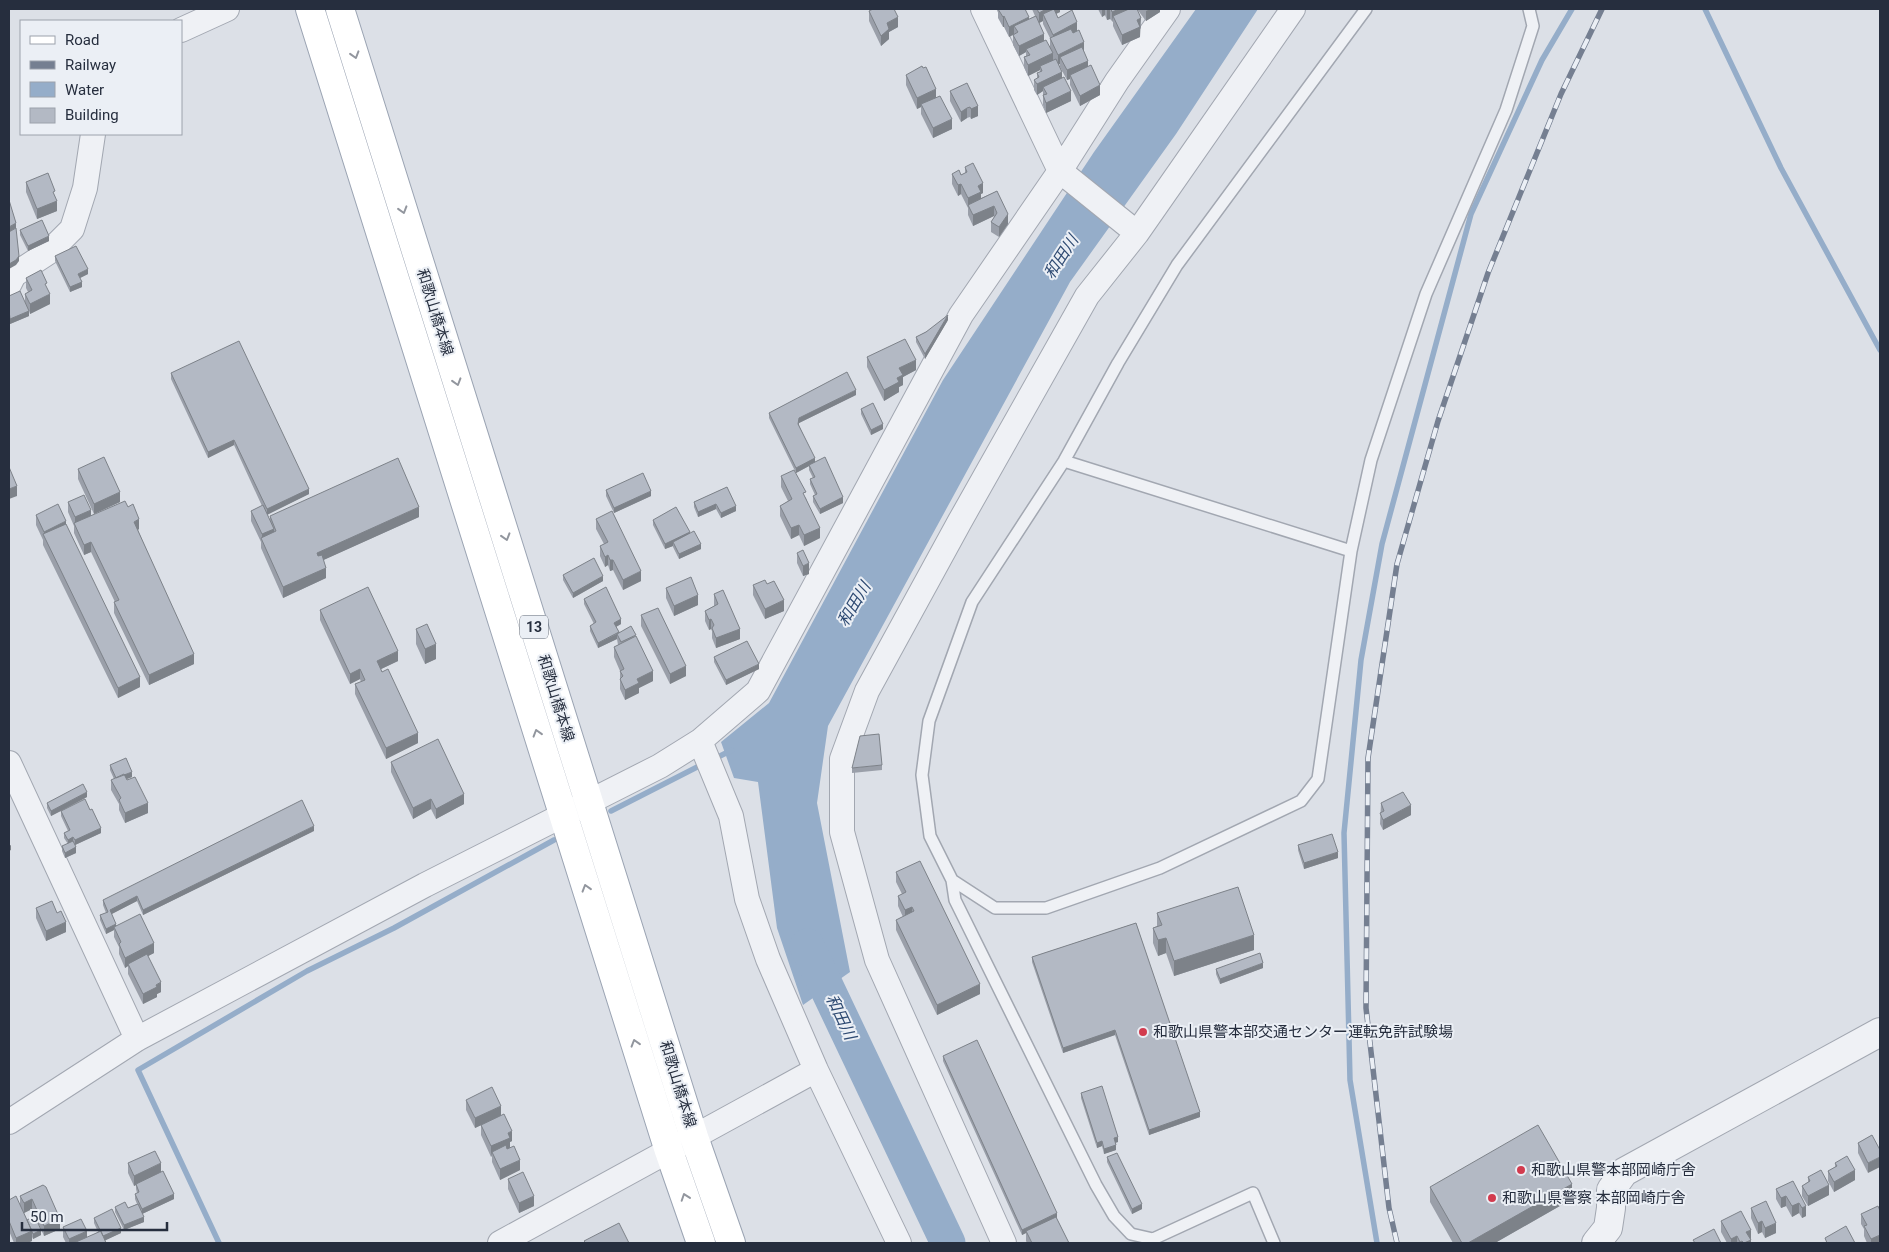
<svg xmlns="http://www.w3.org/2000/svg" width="1889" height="1252" font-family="Roboto,'Noto Sans JP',sans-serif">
<rect width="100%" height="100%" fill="#dce0e7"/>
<path fill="#95adc9" d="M1196,9H1258L1176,134L1070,282L828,726L817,803L850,972L803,1005L777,928L758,782L734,778L721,742L769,703L943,380L1094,152Z"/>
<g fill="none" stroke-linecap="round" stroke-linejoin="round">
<path stroke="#95adc9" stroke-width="5.5" d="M1705,9L1781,168L1880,350
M714,759L732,750
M611,811L703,764
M219,1243L138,1070L307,971L394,928L554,840
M1377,1243L1350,1080L1344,833L1361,660L1382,544L1471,214L1542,60L1572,9"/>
<path stroke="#95adc9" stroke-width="35" d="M807,946L948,1243"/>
<defs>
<path id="service" d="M1366,9L1177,265L1118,363L1064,461L972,602L929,721L922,775L930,836L952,880L995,908H1046L1160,868L1301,801L1318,779L1351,551L1371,460L1426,294L1506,110L1533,26L1529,9
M1064,461L1351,551
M952,880L955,900L1096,1185L1114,1216L1131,1234L1153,1239L1253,1193L1274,1243"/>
<path id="minor" d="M983,9L1060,171L1137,233L1087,296L960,521L867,691L842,759V832L877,960L1004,1243
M181,30L227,9
M1137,233L1293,9
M9,285L14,275L49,252L72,229L85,188L93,134
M700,741L731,816L747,899L768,959L816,1070L899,1243
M9,763L137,1039
M9,1122L137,1039L425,885L660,766L700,741L758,691L961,315L1060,171L1117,81L1168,9
M500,1243L816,1070"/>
<path id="tertiary" d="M1596,1243L1608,1228L1611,1208V1190L1624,1172L1880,1032"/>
<path id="primary" d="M310,9L669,1151L701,1243
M340,9L694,1137L731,1243"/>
</defs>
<use href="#service" stroke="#a2a7b1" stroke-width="14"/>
<use href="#minor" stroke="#a2a7b1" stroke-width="26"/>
<use href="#tertiary" stroke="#a2a7b1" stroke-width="30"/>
<use href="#primary" stroke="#9ba4b3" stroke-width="30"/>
<use href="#service" stroke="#eff1f5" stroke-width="11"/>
<use href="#minor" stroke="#eff1f5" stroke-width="24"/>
<use href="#tertiary" stroke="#eff1f5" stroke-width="28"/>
<use href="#primary" stroke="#fff" stroke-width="28"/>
<defs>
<path id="rail" d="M1397,1243L1389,1208L1366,1008L1368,758L1397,564L1438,421L1488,273L1561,94L1602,9"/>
</defs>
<use href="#rail" stroke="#757f91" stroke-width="5.5"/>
<use href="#rail" stroke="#ebeff5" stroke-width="4" stroke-dasharray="11" stroke-linecap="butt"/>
</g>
<path fill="#9a9fa9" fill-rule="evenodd" d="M998,9H1025L1029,19L1035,16L1032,9H1060V12L1056,14L1058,18L1077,31L1088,66L1100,95L1080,106L1070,85V79L1067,80L1060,67V64H1059L1062,78L1071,101L1046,113L1043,105V91L1037,95L1034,90V80L1037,79V73L1040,72V70L1028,76L1024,67V57L1026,56V52L1019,56L1013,45V35L1009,37L1004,27H1003L998,18ZM1043,21V24L1050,38V47L1044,41L1039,23Z
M1098,9H1137L1141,28L1140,29V37L1122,45L1113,26V22L1110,19L1107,20L1105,15L1102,17Z
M1137,9H1160V12L1146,21Z
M869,11L898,27L889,32V39L881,46L869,21Z
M906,75L936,97L952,129L933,138L921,114V107L917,109L906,85Z
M950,91L978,106V116L971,119L970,117L967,118L961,122L950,101Z
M965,167L983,193L981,194V198L997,191L1008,224L999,237L991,232V222L994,217V216L973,226L968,215V208L961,194L958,196L952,184V174L961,175L965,173Z
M26,182L55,197L57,211L37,219L26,192Z
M20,230L49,241L28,251L20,235Z
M55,256L88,274L80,278L82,287L70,292L55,261Z
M26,278L47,289L50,304L30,314L29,311V316L10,324L9,315V296L25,302V294L28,292L26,288Z
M948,320L925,359L916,342V337Z
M867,357L916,370L903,377V385L899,387V392L884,401L867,367Z
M171,373L309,494L267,514L270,520V516L419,517L323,560L326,578L283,598L261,548V542L251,521V511L262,506L234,445L208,458L171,379Z
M856,395L799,423V425L815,462L843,503L820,514L813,502V496L815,495L810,484V479L813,478L809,470V466L796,473L769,418V413Z
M861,409L883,429L871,435L861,414Z
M78,469L120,502L94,514L78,479Z
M781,476L806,498L820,538L804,546L799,535L791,539L780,516V506L788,501L781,487Z
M727,487L736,511L721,518L716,509L698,517L694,507V502Z
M606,490L651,496L614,513L606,496Z
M68,502L91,516L139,529L138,530L194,664L149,685L114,613V602H115L91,552L84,555L74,533V526L68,512Z
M36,515L66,525L140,687L118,698L43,545V540L36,525Z
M596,519L641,581L623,590L613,570L610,571L608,565L605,567L600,556V546L604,544L596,529Z
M653,520L690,534L701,549L679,559L673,547V546L665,549L653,525Z
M797,553L809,574L803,576L797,563Z
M563,575L603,581L573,598L563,580Z
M753,585L784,611L765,619L753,595Z
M666,588L698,605L674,616L666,598Z
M714,594L740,639L716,648L712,638V631L711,629L709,630L705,621V611L714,606Z
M584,599L621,624L616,627L619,632L636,637L653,681L639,688V693L625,700L620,689V671L614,657V647L618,645L617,639L598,648L590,631V626L594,624L584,604Z
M320,610L398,661L381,669L418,743L386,759L355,694V684L361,682L360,679L350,684L320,620Z
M641,615L686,676L670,684L641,626Z
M416,629L436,659L425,664L416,644Z
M714,657L759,669L726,685L714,662Z
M391,762L464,804L436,819L431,809L413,819L391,772Z
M110,765L132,777L127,779L148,813L125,823L119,810V804L111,790V780L114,779L110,770Z
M882,765V770L852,773V768Z
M87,797L65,809L101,833L75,845L76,853L65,858L62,851V846L68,844L64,838V833L68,831L61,816V811L51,816L47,808V803Z
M1381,803L1411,815L1383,830L1380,824Z
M314,831L143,915L137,901L111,914L116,925L154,953L148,956L161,992L157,994V997L143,1004L128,974V966L125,968L119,954V947L114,937V930L106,934L100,920V915L106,913L103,905V900Z
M1298,845L1338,858L1304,869L1298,850Z
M896,872L980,994L937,1015L896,930V920L903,917L898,906V896L902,894L896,882Z
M36,908L66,932L46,941L36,918Z
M1157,913L1254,950L1174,976L1166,953L1158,956L1153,943V928L1157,926Z
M1136,923L1200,1117L1149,1135L1115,1035L1063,1053L1032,962V957Z
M1263,968L1220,984L1216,974V969Z
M943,1056L1057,1219L1069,1243H1027L1026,1241V1233L1022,1235L943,1061Z
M1081,1093L1118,1142L1115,1143L1116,1150L1104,1154L1102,1146L1097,1148L1081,1098Z
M466,1100L501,1115L512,1141L510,1142V1147L520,1170L500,1180L492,1162V1156L491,1157L481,1135V1125L475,1128L466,1110Z
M1872,1135L1868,1173L1858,1153V1143Z
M1107,1157L1142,1209L1132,1214L1107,1162Z
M128,1163L161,1172L174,1199L142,1214L144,1222L124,1230L115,1212V1207L128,1208L137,1204L135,1199V1194L137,1193L136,1189V1185L134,1186L128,1173Z
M1835,1163L1855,1180L1834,1192L1828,1181V1171L1835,1167Z
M1808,1177L1829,1195L1808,1206L1802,1196V1186L1808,1182Z
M508,1179L534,1206L519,1213L508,1189Z
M1793,1181L1806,1216L1802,1218L1799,1213L1792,1217L1786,1206L1781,1208L1776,1199V1189Z
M43,1185L60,1229L44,1236L32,1209L24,1213L27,1220L41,1235L33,1239L32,1237V1241L27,1243H14L9,1231V1200L20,1205V1196Z
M1430,1187L1572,1199L1495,1243H1453L1430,1202Z
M1751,1208L1776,1233L1765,1238L1762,1232L1758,1234L1751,1218Z
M1861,1214L1880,1243H1867L1864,1236V1229L1861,1224Z
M94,1218L121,1233L105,1240L106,1243H66L63,1237V1227L87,1238L98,1232L94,1223Z
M1721,1221L1751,1240V1243H1727L1721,1232Z"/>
<path fill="#7d8289" d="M1046,9H1060V12L1045,19L1043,14V21L1039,23V13Z
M1102,9H1105V15L1102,17Z
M1110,9V19L1107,20V10Z
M1119,9H1130L1113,16L1112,22V12Z
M1150,9H1160V12L1146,21V11Z
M1004,16V27H1003V17Z
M898,17V27L889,32V39L881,46V36L887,23Z
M1029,17V27L1014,26V34L1009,37V27Z
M1141,18L1140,37L1122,45V35L1137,20Z
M1077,22V33L1053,45V35Z
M1044,34V44L1026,49V52L1019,56V46Z
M1084,42V52L1060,57V64L1058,65V55Z
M1053,53V64L1040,66V70L1028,76V65Z
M1088,61V71L1070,75V79L1067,80V70Z
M1062,72V82L1043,87V91L1037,95V84Z
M1100,85V95L1080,106V96Z
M936,89V99L921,104V107L917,109V98Z
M1071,91V101L1046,113V103Z
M978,106V116L971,119V109Z
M967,108V118L961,122V112Z
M952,119V129L933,138V128Z
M983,183V193L981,194V202L968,205V198L978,186Z
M961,184V194L958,196V185Z
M57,201V211L37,219V209Z
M994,206V216L973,226V215Z
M1008,214V224L999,237V227Z
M16,223V228L9,232V227Z
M49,236V241L28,251V246Z
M19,256V261L16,265L9,269V264Z
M88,269V274L78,279V274Z
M82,282V287L70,292V287Z
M50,294V304L30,314V304Z
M29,311V316L10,324V319Z
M948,315V320L925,359V354Z
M916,360V370L903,377V385L899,387V392L884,401V390L897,378L899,368Z
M856,390V395L799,423L798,429V424L799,418Z
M883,424V429L871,435V430Z
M234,440V445L208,458V452Z
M815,458V463L809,465V466L796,473V468Z
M17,486V496L9,499V489Z
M309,489V494L267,515V509Z
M651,491V496L614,513V508Z
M120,492V502L94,514V504Z
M843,497V503L820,514V509Z
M716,504V509L698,517V512Z
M736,506V511L721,518V513Z
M419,507V517L317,563V553Z
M91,510V520L75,524V517Z
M139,519V529L134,532V522Z
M66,521V531L44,536V532Z
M799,525V535L791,539V528Z
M820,528V538L804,546V535Z
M274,529V539L262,540V534Z
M690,532V538L673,542V546L665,549V544Z
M91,542V552L84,555V545Z
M701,544V549L679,559V554Z
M608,555V565L605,567V557Z
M610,560H613V570L610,571Z
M809,563V574L803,576V566Z
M326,568V578L283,598V587Z
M641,571V581L623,590V580Z
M603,576V581L573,598V593Z
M698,595V605L674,616V606Z
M784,600V611L765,619V609Z
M621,619V624L614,628V623Z
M711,619V629L709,630V620Z
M740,629V639L716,648V638Z
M617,634V639L598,648V643Z
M436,644V659L425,664V649Z
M398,651V661L377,671V661Z
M194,654V664L149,685V675Z
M759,664V669L726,685V680Z
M686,666V676L670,684V674Z
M360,669V679L350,684V674Z
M653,671V681L639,688V693L625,700V690L637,679Z
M140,677V687L118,698V688Z
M418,733V743L386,759V748Z
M132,772V777L116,783V778Z
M87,792V797L51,816V811Z
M464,794V804L436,819V809Z
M431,799V809L413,819V808Z
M148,803V813L125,823V813Z
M1411,805V815L1383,830V820Z
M314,826V831L143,915V910Z
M101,828V833L75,845V840Z
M73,837V843L68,845V840Z
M11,845V850L9,851V846Z
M76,847V853L65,858V853Z
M1338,852V858L1304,869V863Z
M137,896V901L110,915V910Z
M912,907V917L905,920V910Z
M66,922V932L46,941V931Z
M116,924V929L114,927V930L106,934V929Z
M1254,935V950L1174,976V961Z
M1166,938V953L1158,956V940Z
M154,943V953L129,966L128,964V966L125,968V958Z
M1263,963V968L1220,984V979Z
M161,982V992L157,994V997L143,1004V994Z
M980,984V994L937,1015V1005Z
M1115,1030V1035L1063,1053V1048Z
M501,1106V1116L475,1128V1118Z
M1200,1112V1117L1149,1135V1130Z
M512,1131V1141L510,1142V1148L492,1152L491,1157V1146L508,1133Z
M1118,1137V1142L1114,1143V1138Z
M1102,1141V1146L1097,1148V1143Z
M1116,1145V1150L1104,1154V1149Z
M1880,1157V1167L1868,1173V1163Z
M520,1160V1170L500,1180V1169Z
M161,1163V1173L134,1186V1176Z
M1855,1170V1180L1834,1192V1182Z
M1572,1184V1199L1495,1243H1468Z
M1829,1185V1195L1808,1206V1196Z
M174,1194V1199L142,1214V1209Z
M534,1196V1206L519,1213V1203Z
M1786,1196V1206L1781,1208V1198Z
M32,1199V1209L24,1213V1203Z
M1799,1203V1213L1792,1217V1206Z
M1142,1204V1209L1132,1214V1209Z
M1806,1206V1216L1802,1218V1208Z
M1057,1213V1219L1026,1231V1233L1022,1235V1230Z
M144,1217V1222L124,1230V1225Z
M60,1219V1229L44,1236V1226Z
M1762,1221V1232L1758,1234V1223Z
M1776,1223V1233L1765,1238V1228Z
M121,1228V1233L102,1242V1236Z
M41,1230V1235L33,1239V1234Z
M1751,1230V1243H1744L1746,1232Z
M32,1231V1241L27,1243H16V1238Z
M87,1231V1241L76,1242V1243H69V1239Z
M1880,1235V1243H1871V1239Z
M1737,1236V1243H1731V1239Z"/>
<path fill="#b3b9c4" stroke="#7d8289" d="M873,9H894L898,17L887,23L889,29L881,36L869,11Z
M998,9H1025L1029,17L1009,27L1004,16L1003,17Z
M1037,9H1046L1039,13Z
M1054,9L1058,18L1072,10L1077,22L1053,35L1043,14Z
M1111,9H1119L1112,12Z
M1129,9H1137L1141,18L1137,20L1140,27L1122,35L1113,16Z
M1036,16L1044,34L1019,46L1013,35L1018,32L1014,26Z
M1071,29L1073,33L1079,30L1084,42L1058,55L1050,38Z
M1046,40L1053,53L1028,65L1024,57L1030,55L1026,49Z
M1082,47L1088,61L1067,70L1060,57Z
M1056,59L1062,72L1037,84L1034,80L1039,77L1037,73L1042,71L1040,66Z
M1091,65L1100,85L1080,96L1070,75Z
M922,66L923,68L926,67L936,89L917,98L906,75Z
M1064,77L1071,91L1046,103L1043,95L1047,94L1043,87Z
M967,83L978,106L971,109L970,107L967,108L961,112L950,91Z
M940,96L952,119L933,128L921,104Z
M973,163L983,183L978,186L981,192L968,198L961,184L958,185L952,174L959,170L961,175L967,172L965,167Z
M48,173L55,191L53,192L57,201L37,209L26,182Z
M997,191L1008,214L999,227L991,222L997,213L994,206L973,215L968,205Z
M9,200L16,223L9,227Z
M42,220L49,236L28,246L20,230Z
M16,228L19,256L16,260L9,264V232Z
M76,246L88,269L78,274L82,282L70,287L55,256Z
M41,270L47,283L45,284L50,294L30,304L25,294L32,290L26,278Z
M20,291L29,311L10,319L9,310V296Z
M948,315L925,354L916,337L926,332Z
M905,339L916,360L899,368L903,375L897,378L899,382L884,390L867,357Z
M239,341L309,489L267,509L234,440L208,452L171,373Z
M847,372L856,390L799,418L798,424L815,458L796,468L769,413Z
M873,403L883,424L871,430L861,409Z
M104,457L120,492L94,504L78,469Z
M825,457L843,497L820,509L813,496L817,494L810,479L815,477L809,465Z
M398,458L419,507L317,553L318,556L322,555L326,568L283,587L261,538L276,531L270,516Z
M9,467L17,486L9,489Z
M794,470L806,492L803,493L820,528L804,535L799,525L791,528L780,506L792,499L781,476Z
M643,473L651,491L614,508L606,490Z
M727,487L736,506L721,513L716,504L698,512L694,502Z
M84,495L91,510L75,517L68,502Z
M125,501L128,507L133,504L139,519L134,522L194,654L149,675L114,602L119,600L91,542L84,545L74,523Z
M58,504L66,521L44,532L36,515Z
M263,505L274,529L262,534L251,511Z
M676,507L690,532L665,544L653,520Z
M612,511L641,571L623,580L613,560H610L608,555L605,557L600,546L608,542L596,519Z
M66,524L140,677L118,688L43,534Z
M694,531L701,544L679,554L673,542Z
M803,550L809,563L803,566L797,553Z
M594,558L603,576L573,593L563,575Z
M691,577L698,595L674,606L666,588Z
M765,580L767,584L774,581L784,600L765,609L753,585Z
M368,587L398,651L377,661L382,672L388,669L418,733L386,748L355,684L365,680L360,669L350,674L320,610Z
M606,587L621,619L614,623L619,632L598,643L590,626L596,622L584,599Z
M723,590L740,629L716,638L712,628L714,625L711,619L709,620L705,611L718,604L714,594Z
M658,608L686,666L670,674L641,615Z
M427,624L436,644L425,649L416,629Z
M631,626L636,635L621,642L617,634Z
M636,636L653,671L637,679L639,683L625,690L620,679L623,676L620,671L624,669L614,647Z
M747,641L759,664L726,680L714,657Z
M879,734L882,765L852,768L860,736Z
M438,739L464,794L436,809L431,799L413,808L391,762Z
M126,758L132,772L116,778L110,765Z
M124,774L127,780L135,777L148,803L125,813L119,800L121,798L111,780Z
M83,784L87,792L51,811L47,803Z
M1403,792L1411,805L1383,820L1380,813L1384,811L1381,803Z
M85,799L90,810L92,809L101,828L75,840L73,837L68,840L64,833L70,830L61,811Z
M302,800L314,826L143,910L137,896L110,910L116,924L106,929L100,915L108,912L103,900Z
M1332,834L1338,852L1304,863L1298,845Z
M73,841L76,847L65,853L62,846Z
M920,861L980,984L937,1005L896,920L914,911L912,907L905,910L898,896L906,892L896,872Z
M1238,887L1254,935L1174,961L1166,938L1158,940L1153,928L1162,925L1157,913Z
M52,901L57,913L61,911L66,922L46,931L36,908Z
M140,914L154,943L125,958L119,944L121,942L114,927Z
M1136,923L1200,1112L1149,1130L1115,1030L1063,1048L1032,957Z
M1260,953L1263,963L1220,979L1216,969Z
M147,954L161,982L156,985L157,987L143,994L128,964Z
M977,1040L1057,1213L1022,1230L943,1056Z
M1102,1086L1118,1137L1114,1138L1116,1145L1104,1149L1102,1141L1097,1143L1081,1093Z
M492,1087L501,1106L475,1118L466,1100Z
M504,1114L512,1131L508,1133L510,1138L491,1146L481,1125Z
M1538,1125L1572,1184L1468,1243H1462L1430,1187Z
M1872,1135L1880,1150V1157L1868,1163L1858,1143Z
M506,1145L507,1149L514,1146L520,1160L500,1169L492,1152Z
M155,1151L161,1163L134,1176L128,1163Z
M1117,1153L1142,1204L1132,1209L1107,1157Z
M1847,1156L1855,1170L1834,1182L1828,1171L1837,1166L1835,1163Z
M1821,1170L1829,1185L1808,1196L1802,1186L1810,1181L1808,1177Z
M163,1171L174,1194L142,1209L135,1194L139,1192L136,1184Z
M523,1172L534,1196L519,1203L508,1179Z
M1793,1181L1806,1206L1802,1208L1799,1203L1792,1206L1786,1196L1781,1198L1776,1189Z
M43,1185L46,1187L60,1219L44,1226L32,1199L24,1203L20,1196Z
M16,1196L32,1231L16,1238L9,1221V1200Z
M1766,1201L1776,1223L1765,1228L1762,1221L1758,1223L1751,1208Z
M125,1202L128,1208L138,1204L144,1217L124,1225L115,1207Z
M1878,1206L1880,1211V1235L1871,1239L1864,1226L1867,1225L1861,1214Z
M112,1209L121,1228L103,1236L94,1218Z
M1741,1211L1751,1230L1746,1232L1751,1240L1744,1243L1742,1241L1740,1242L1737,1236L1731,1239L1721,1221Z
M35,1216L41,1230L33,1234L27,1220Z
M1056,1217L1069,1243H1032L1026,1231Z
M81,1219L87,1231L69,1239L63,1227Z
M619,1223L629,1243H586L584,1241Z
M1846,1226L1855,1243H1827L1825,1238Z
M1714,1229L1721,1243H1695L1693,1240Z
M101,1231L106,1243H77L76,1242Z"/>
<defs><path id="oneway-chevron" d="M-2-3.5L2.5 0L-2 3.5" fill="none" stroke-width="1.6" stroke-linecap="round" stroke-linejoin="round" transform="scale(1.25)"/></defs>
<g stroke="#92969e">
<use href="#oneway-chevron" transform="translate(355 55) rotate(73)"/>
<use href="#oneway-chevron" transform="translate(403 210) rotate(73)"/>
<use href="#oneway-chevron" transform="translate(457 382) rotate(73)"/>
<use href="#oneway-chevron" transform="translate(506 537) rotate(73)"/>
<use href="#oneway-chevron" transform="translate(537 733) rotate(-107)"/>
<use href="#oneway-chevron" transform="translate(586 888) rotate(-107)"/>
<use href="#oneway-chevron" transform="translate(635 1043) rotate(-107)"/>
<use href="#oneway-chevron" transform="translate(685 1197) rotate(-109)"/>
</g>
<g fill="#d23b4e" stroke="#ebeff5" stroke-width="2">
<circle cx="1143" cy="1032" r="5"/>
<circle cx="1521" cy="1170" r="5"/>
<circle cx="1492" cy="1198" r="5"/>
</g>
<g text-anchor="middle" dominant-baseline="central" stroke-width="4" stroke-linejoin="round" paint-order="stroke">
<rect fill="#ebeff5" stroke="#616875" stroke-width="1" x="520" y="615.5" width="28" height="23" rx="4"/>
<g font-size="14" font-weight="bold" fill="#262e3e">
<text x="534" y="627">13</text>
</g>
<g font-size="15" fill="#262e3e" stroke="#ebeff5">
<text transform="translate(435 312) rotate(73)">和歌山橋本線</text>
<text transform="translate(556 698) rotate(73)">和歌山橋本線</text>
<text transform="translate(678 1084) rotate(73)">和歌山橋本線</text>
</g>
<g font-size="15" fill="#262e3e" stroke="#ebeff5" text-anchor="start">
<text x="1153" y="1032">和歌山県警本部交通センター運転免許試験場</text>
<text x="1531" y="1170">和歌山県警本部岡崎庁舎</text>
<text x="1502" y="1198">和歌山県警察 本部岡崎庁舎</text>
</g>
<g font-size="16" font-style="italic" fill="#2f4b73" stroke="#ebeff5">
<text transform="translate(1061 257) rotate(-57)">和田川</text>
<text transform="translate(854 604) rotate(-59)">和田川</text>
<text transform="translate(841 1017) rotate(65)">和田川</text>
</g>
</g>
<rect width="1889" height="1252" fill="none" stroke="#262e3e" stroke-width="20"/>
<rect x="20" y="20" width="162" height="115" fill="#ebeff5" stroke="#9ca2ac"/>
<rect x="30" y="36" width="25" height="8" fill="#ffffff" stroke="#9ca2ac"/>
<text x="65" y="45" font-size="15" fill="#262e3e">Road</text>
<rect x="30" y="61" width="25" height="8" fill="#757f91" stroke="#9ca2ac"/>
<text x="65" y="70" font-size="15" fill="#262e3e">Railway</text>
<rect x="30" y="82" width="25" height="15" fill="#95adc9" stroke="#9ca2ac"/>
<text x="65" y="95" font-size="15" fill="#262e3e">Water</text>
<rect x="30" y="108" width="25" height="15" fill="#b3b9c4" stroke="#9ca2ac"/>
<text x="65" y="120" font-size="15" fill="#262e3e">Building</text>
<path d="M22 1222v8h145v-8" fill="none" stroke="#262e3e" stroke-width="2.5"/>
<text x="30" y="1222" font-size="15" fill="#262e3e" stroke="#ebeff5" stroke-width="4" paint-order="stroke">50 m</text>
</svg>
